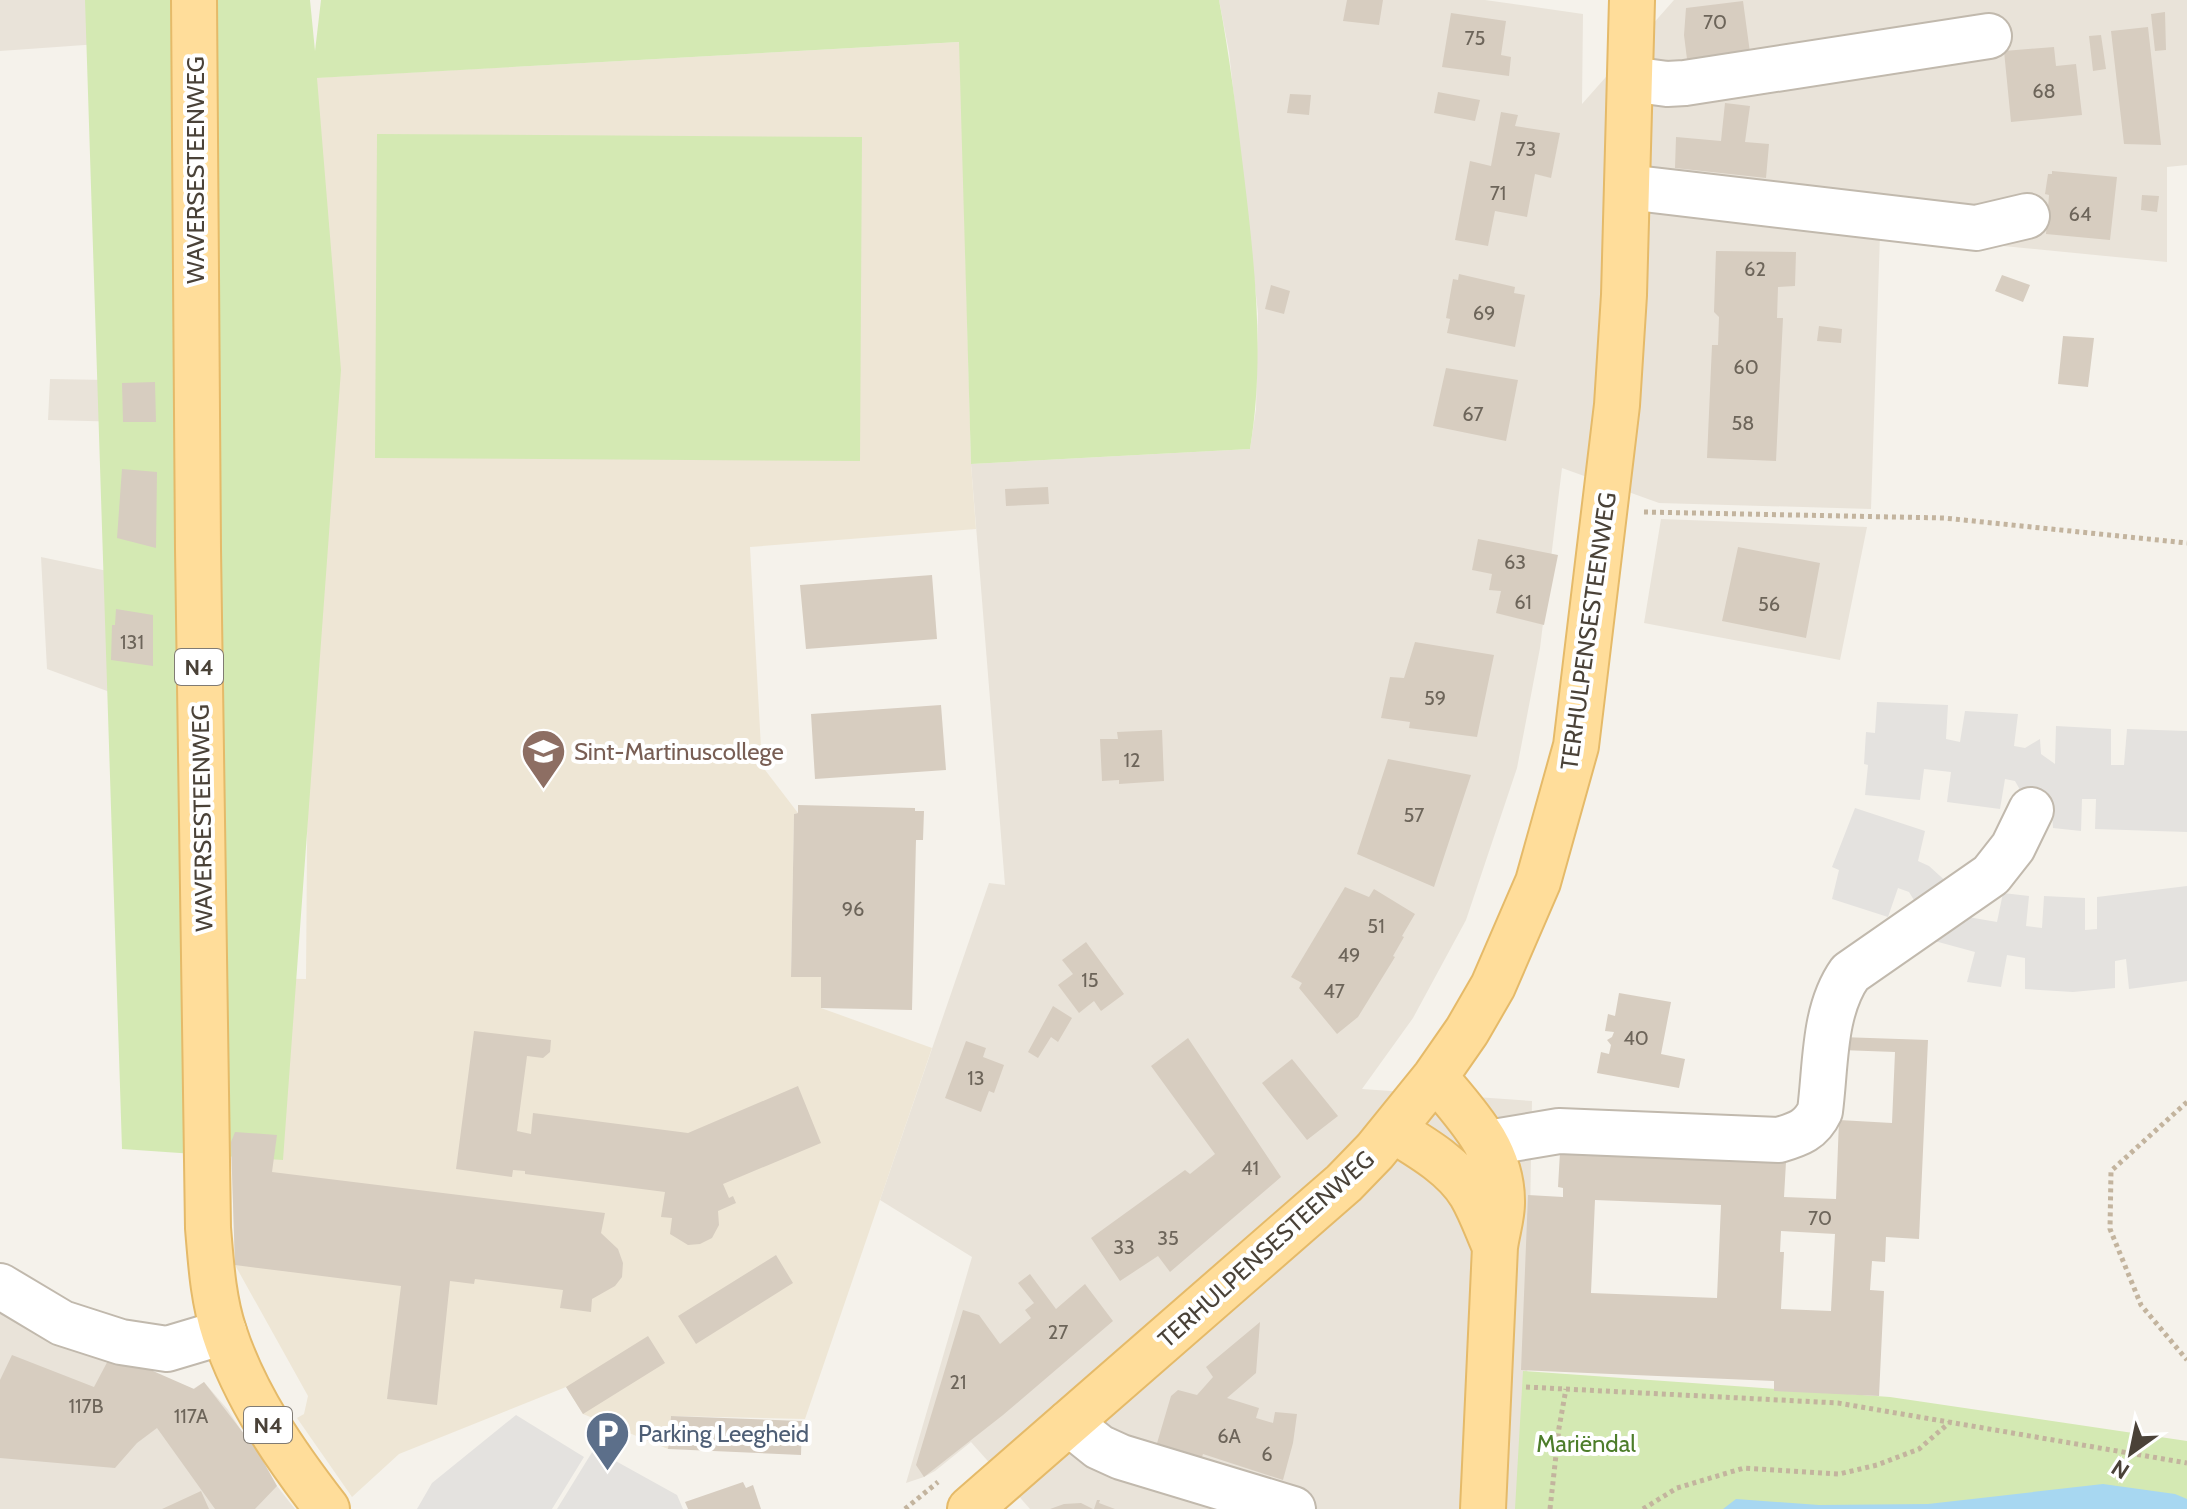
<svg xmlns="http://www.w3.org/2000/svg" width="2187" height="1509" font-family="Cabin,sans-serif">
<rect width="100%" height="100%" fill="#f5f2eb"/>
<path fill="#e9e3d9" d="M0,0H140L127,42L0,51Z
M1219,0H1485L1583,14L1582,104L1674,0H2187V165L2167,167V262L1880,234L1871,509L1659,503L1562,468L1540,648L1517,768L1466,920L1413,1018L1362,1089L1532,1101L1525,1509H1030L971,1442L935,1471L924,1477L906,1483L972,1257L880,1200L989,883L1005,885L971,464L1250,449L1256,409L1258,313L1229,52Z
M50,379L167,381L168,423L48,420Z
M1661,519L1867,527L1840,660L1644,623Z
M41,557L169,584L170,714L47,669Z
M0,1308L193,1389L204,1382L228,1410L277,1486L295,1509H0Z"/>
<path fill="#eee6d5" d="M960,42L971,464L976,529L750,547L762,766L798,813L794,814L791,976L821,977V1008L932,1048L805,1419L671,1416L668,1449L583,1414L566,1387L399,1454L352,1497L297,1418L304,1414L308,1396L235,1265L231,1142L233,978L306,979L313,78Z"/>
<path fill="#d4e9b3" d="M85,0H310L315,51L321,0H1219C1230,58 1237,117 1244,175C1255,267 1265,358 1250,449L971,464L959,42L317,78L341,370L283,1160L122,1149Z
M377,134L862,137L860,461L375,458Z
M1523,1371L1890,1397L2187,1441V1509H1515Z"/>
<path fill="#e4e2df" d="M1877,702L1948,705L1946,739L1960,742L1965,711L2018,714L2014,746L2025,748L2040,739L2041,754L2055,764L2056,726L2111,729V765H2124L2127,729L2187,731V832L2095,829L2096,799H2082L2081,831L2053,828L2051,800L1968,917L1997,922L2003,893L2029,896L2026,926L2042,928L2044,896L2085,898V930L2097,929V897L2187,886V981L2129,989L2126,959L2115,961V988L2073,992L2025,989V958L2007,955L2001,987L1967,982L1975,952L1931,940L1917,905L1909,892L1898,888L1888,917L1832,899L1839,870L1832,867L1855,808L1925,831L1918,861L1929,866L1950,885L1973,871L2020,804L2019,788L2015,781L2005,779L2000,809L1947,802L1951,772L1924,769L1920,800L1865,795L1868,765L1864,764L1866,732L1875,733Z
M516,1415L584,1457L552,1509H417L432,1483Z
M594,1449L677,1495L683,1509H557Z"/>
<path fill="#a7d7f1" d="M2103,1484L2175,1494L2187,1499V1509H1723L1736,1499L1819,1505L1928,1504Z"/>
<path fill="#d7cdc0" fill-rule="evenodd" d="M1347,0H1383L1379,25L1343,21Z
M1743,1L1751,60L1688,67L1684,35L1686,8Z
M2165,12L2166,50L2155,51L2151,14Z
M1451,13L1506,21L1501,55L1511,57L1509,76L1442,67Z
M2148,27L2161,145L2124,144L2111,31Z
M2101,35L2106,69L2093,71L2089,36Z
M2054,47L2056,66L2076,64L2082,115L2011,122L2004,51Z
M1438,92L1480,100L1475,121L1434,113Z
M1290,94L1311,95L1309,115L1287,113Z
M1725,103L1750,106L1745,142L1769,144L1766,178L1675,168L1676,137L1721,141Z
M1501,112L1518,115L1515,126L1560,133L1551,178L1535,174L1527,217L1495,211L1488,246L1455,240L1470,161L1491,166Z
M2052,171L2117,177L2110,240L2046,234L2049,195L2045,194L2048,174H2052Z
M2142,195L2159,196L2157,212L2141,210Z
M1716,251L1796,252L1795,286L1778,287L1777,318H1783L1776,461L1707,458L1712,345H1718L1719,317L1714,312Z
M1459,274L1515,287L1514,293L1525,295L1515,347L1447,333L1450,319L1446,318L1453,279L1458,280Z
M2002,275L2030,285L2023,302L1995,291Z
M1271,285L1290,291L1284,314L1265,309Z
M1819,326L1842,329L1841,343L1817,341Z
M2063,336L2094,338L2088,387L2058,384Z
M1446,368L1518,380L1506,441L1433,426Z
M155,382L156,422H123L122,383Z
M122,469L157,472L156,548L117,538Z
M1048,487L1049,504L1006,506L1005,489Z
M1478,539L1558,555L1544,625L1496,613L1501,591L1489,590L1492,574L1472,570Z
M1738,547L1820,563L1806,638L1722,621Z
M932,575L937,639L806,649L800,585Z
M116,609L153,615V666L111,660L112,625H115Z
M1415,642L1494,655L1477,737L1409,728L1410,722L1381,718L1390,677L1404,678Z
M941,705L946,770L815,779L811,714Z
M1162,730L1164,781L1119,784V780L1102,781L1100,739H1118L1117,732Z
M1388,759L1471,775L1434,887L1357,854Z
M798,805L915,808V811H924L923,840H916L912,1010L821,1008V977H791L794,814L798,813Z
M1345,887L1369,897L1374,889L1415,914L1402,936L1404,937L1393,956L1395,957L1358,1017L1337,1034L1299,988L1302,983L1291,977Z
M1086,942L1124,994L1101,1011L1094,1001L1079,1013L1058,985L1073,974L1062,960Z
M1619,993L1671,1002L1661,1054L1685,1059L1679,1088L1597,1073L1601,1052L1609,1054L1611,1045L1607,1040L1612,1037L1614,1032L1605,1031L1608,1014L1615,1016Z
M1053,1006L1072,1018L1058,1042L1051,1037L1038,1058L1028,1052Z
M474,1031L551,1040L550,1052L543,1058L527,1056L517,1131L531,1134L533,1113L688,1133L798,1086L821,1143L723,1184L729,1198L733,1196L736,1203L718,1211L719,1225L712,1238L700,1244L688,1245L670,1234L672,1218L661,1217L665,1192L525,1174V1171L513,1170L512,1177L456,1169Z
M1841,1037L1928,1040L1919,1239L1886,1237L1885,1262L1872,1261L1870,1290L1884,1291L1879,1396L1774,1391V1381L1521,1370L1528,1195L1563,1197V1188L1558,1187L1560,1152L1786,1162L1784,1197L1836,1199L1839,1120L1892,1123L1895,1052L1841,1050ZM1595,1200L1721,1205L1717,1298L1591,1293ZM1781,1231L1835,1234L1831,1311L1781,1309L1784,1252H1780Z
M1188,1038L1281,1177L1170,1272L1158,1256L1120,1281L1091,1238L1185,1170L1190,1174L1215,1154L1151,1066Z
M966,1041L986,1048L983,1057L1004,1065L994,1093L989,1091L981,1112L945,1098Z
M1292,1059L1338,1116L1307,1140L1262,1083Z
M235,1132L277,1135L272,1172L605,1213L601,1233L618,1249L623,1263L622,1277L615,1286L592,1299L591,1312L560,1308L563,1290L475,1279L474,1284L450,1281L437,1405L387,1399L401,1286L235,1265L231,1142Z
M776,1255L793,1283L696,1344L678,1316Z
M1030,1274L1056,1309L1085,1284L1113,1321L1003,1415L924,1477L916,1465L963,1310L979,1315L1000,1344L1031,1318L1025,1310L1034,1303L1018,1283Z
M1260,1322L1256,1373L1227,1398L1259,1408L1256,1418L1273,1423L1275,1412L1297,1414L1293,1443L1283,1480L1203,1454L1200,1463L1155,1450L1171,1396L1178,1390L1197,1395L1213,1377L1206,1367Z
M648,1336L665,1363L583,1414L566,1387Z
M112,1353L194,1389L204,1382L258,1452L277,1486L255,1509H215L157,1428L137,1443L115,1468L0,1458V1380L12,1355L94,1387Z
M671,1416L802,1421L801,1455L668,1449Z
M743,1482L746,1488L753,1485L761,1509H688L685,1502Z
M201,1491L209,1509H162Z
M1097,1500H1100L1099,1503L1115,1509H1094Z
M1081,1503L1093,1509H1050L1064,1504Z"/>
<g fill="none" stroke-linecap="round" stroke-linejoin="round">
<defs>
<path id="minor" d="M1630,79L1667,84L1685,83L1989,36
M1627,187L1976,228L2027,216
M1488,1143L1559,1131L1779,1140C1799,1134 1811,1130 1820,1111C1826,1066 1823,1011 1850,973L1991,875L2013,847L2031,810
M0,1286L62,1323L121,1342L167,1349L224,1332
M1069,1423L1099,1447L1121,1457L1293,1509"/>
<path id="major" d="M194,0L198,549L208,1228C211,1263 213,1299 224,1332C245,1397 286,1456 327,1509
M1435,1077C1466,1114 1503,1151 1502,1203C1502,1217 1497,1232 1495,1247L1483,1509
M1393,1130C1421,1147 1454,1166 1471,1194C1481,1211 1487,1229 1495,1247
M970,1509L1344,1183L1375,1151L1435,1077L1467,1031L1493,986L1538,882L1576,746L1617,405L1624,295L1632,0"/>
</defs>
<use href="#minor" stroke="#c1b9ad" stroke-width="48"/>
<use href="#major" stroke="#e5ba69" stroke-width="48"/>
<path stroke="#c3b49e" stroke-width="5" stroke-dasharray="4 4" stroke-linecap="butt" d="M1644,512L1944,518L2187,543
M2187,1102L2111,1171L2110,1229L2141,1305L2187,1360
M1526,1387L1838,1403L2187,1463
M905,1509L938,1482
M1550,1509L1559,1428L1566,1389
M1643,1509L1677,1488L1744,1468L1839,1474L1877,1465L1919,1449L1949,1423"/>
<use href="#minor" stroke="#fff" stroke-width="44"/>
<use href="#major" stroke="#ffdd9a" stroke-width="44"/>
</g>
<defs>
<symbol id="school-pin" viewBox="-11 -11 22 30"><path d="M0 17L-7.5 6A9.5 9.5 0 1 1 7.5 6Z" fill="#8d6e63" stroke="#fff"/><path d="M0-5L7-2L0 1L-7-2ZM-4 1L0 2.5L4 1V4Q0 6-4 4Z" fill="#fff"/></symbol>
<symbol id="parking-pin" viewBox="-11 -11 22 30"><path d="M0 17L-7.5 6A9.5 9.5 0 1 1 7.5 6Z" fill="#5c6f8a" stroke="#fff"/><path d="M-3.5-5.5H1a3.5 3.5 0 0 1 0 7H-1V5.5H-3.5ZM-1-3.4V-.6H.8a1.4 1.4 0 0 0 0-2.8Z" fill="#fff"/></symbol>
</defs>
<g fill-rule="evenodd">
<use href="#school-pin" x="518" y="726" width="51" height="69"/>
<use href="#parking-pin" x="582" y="1408" width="51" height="69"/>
</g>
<g text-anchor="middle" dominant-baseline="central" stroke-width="8" stroke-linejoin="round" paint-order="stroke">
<g font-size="20" fill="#6d655a">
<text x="1715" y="22">70</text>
<text x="1475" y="38">75</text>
<text x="2044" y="91">68</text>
<text x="1526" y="149">73</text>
<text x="1498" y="193">71</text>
<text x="2080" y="214">64</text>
<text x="1755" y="269">62</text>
<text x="1484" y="313">69</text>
<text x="1746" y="367">60</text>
<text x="1473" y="414">67</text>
<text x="1743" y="423">58</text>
<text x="1515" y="562">63</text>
<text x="1523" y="602">61</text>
<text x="1769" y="604">56</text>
<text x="132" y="642">131</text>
<text x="1435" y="698">59</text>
<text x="1132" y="760">12</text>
<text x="1414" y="815">57</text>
<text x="853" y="909">96</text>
<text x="1376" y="926">51</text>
<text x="1349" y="955">49</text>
<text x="1090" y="980">15</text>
<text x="1334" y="991">47</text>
<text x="1636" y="1038">40</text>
<text x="976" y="1078">13</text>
<text x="1250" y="1168">41</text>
<text x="1820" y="1218">70</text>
<text x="1168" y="1238">35</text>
<text x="1124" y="1247">33</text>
<text x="1058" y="1332">27</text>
<text x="958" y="1382">21</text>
<text x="86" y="1406">117B</text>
<text x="191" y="1416">117A</text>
<text x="1229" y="1436">6A</text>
<text x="1267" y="1454">6</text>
</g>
<g fill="#fff" stroke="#807b74" stroke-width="2">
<rect x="175" y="649" width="48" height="36" rx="6"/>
<rect x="244" y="1407" width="48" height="36" rx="6"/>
</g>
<g font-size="22" font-weight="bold" fill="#4a4238">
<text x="199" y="667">N4</text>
<text x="268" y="1425">N4</text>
</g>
<g font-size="24" fill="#4a4238" stroke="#fff">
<text transform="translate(195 170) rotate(-90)">WAVERSESTEENWEG</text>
<text transform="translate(1588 631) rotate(-82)">TERHULPENSESTEENWEG</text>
<text transform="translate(202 818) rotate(-91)">WAVERSESTEENWEG</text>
<text transform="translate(1266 1249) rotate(-42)">TERHULPENSESTEENWEG</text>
</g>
<g font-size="24" fill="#785e54" stroke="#fff" text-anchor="start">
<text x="574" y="751">Sint-Martinuscollege</text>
</g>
<g font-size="24" fill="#4e5e75" stroke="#fff" text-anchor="start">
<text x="638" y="1433">Parking Leegheid</text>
</g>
<g font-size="24" fill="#4d7d2a" stroke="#fff">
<text x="1586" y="1443">Mariëndal</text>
</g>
</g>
<g transform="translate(2131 1453) rotate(213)" stroke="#ffffff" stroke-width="6" paint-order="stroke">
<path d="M0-6L14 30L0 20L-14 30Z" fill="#4a4238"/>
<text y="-12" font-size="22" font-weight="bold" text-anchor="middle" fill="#4a4238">N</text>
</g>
</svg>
